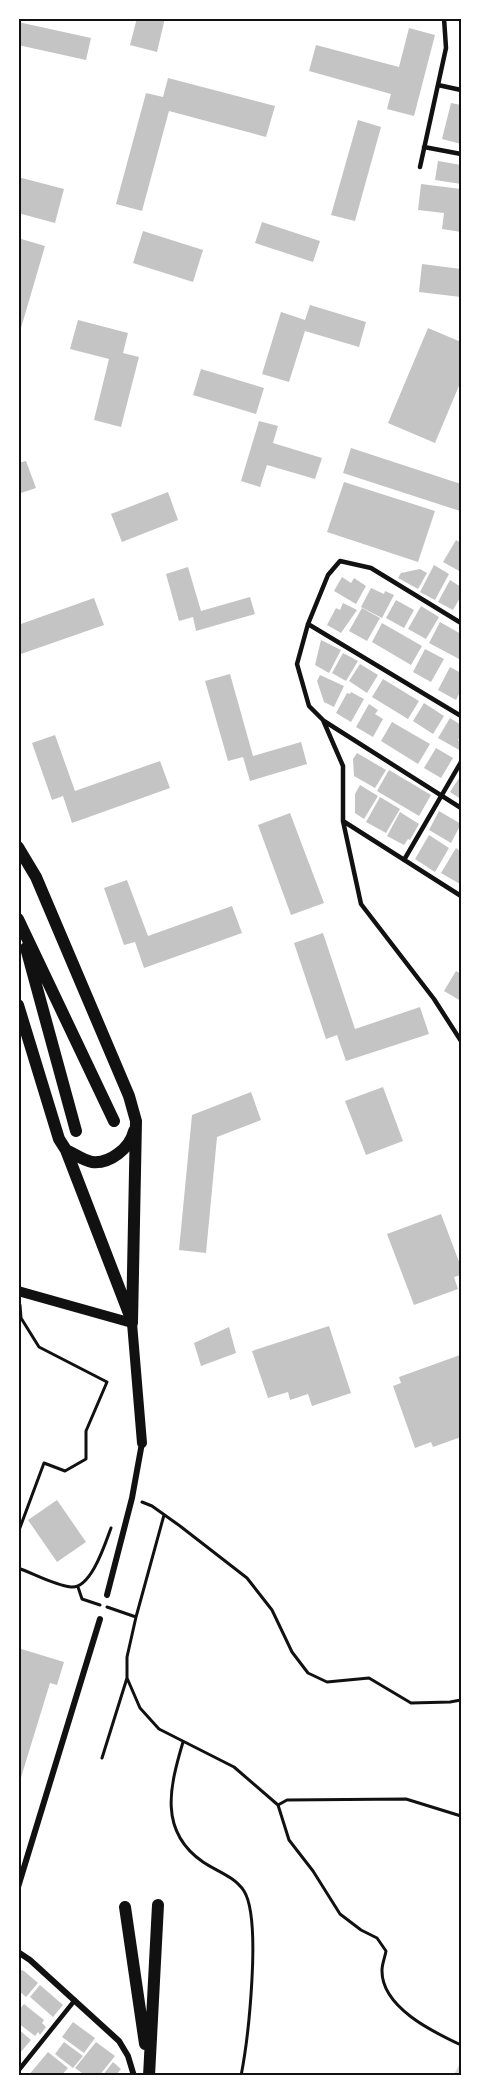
<svg xmlns="http://www.w3.org/2000/svg" width="479" height="2094" font-family="'Zilla Slab',serif">
<rect width="100%" height="100%" fill="#fff"/>
<g fill="none" stroke-linecap="round" stroke-linejoin="round">
<path stroke="#d9d9d9" stroke-width="5" d="M456,2076L461,2067"/>
</g>
<path fill="#c4c4c4" d="M137,18H165L157,52L130,45Z
M18,22L91,38L86,60L18,45Z
M409,28L435,35L414,116L387,109L391,94L309,71L316,45L399,67Z
M168,78L275,106L266,137L169,111L142,211L116,204L146,93L163,97Z
M451,103L461,105V144L442,139Z
M358,120L381,127L355,221L331,215Z
M438,161L461,165V184L435,180Z
M18,177L64,189L55,223L18,213Z
M421,184L461,189V232L442,229L444,213L418,210Z
M262,222L320,241L313,262L255,243Z
M143,231L203,250L193,282L133,263Z
M18,238L45,246L19,335H18Z
M422,264L461,269V297L419,292Z
M310,305L366,322L359,347L305,331L289,382L262,374L281,312L305,320Z
M78,320L128,333L123,353L139,357L121,427L94,420L109,359L70,349Z
M428,328L461,342V381L435,443L388,423Z
M201,369L264,388L256,414L193,395Z
M259,421L278,426L273,443L322,458L315,479L267,465L260,487L241,481Z
M351,448L461,484L460,511L343,473Z
M26,461L36,488L18,494V463Z
M344,482L435,511L418,562L327,532Z
M168,492L178,520L122,542L111,514Z
M456,540L461,543V572L443,562Z
M434,565L449,574L435,600L420,592Z
M188,567L201,611L250,597L255,614L196,631L193,617L179,621L166,574Z
M420,569L427,573L418,589L398,578L401,573Z
M342,577L351,583L354,578L366,586L356,604L334,591Z
M450,580L461,587V596L453,610L438,602Z
M371,588L384,594L385,591L394,595L382,618L361,607Z
M94,598L104,625L18,655V625Z
M396,600L414,610L404,628L386,618Z
M343,603L357,610L341,633L327,625L336,608L340,610Z
M421,606L439,617L426,639L408,629Z
M362,608L380,618L367,641L349,631Z
M440,622L461,634V660L429,643Z
M382,623L422,646L411,665L372,642Z
M321,640L341,650L329,673L315,665Z
M425,649L444,659L431,682L413,672Z
M343,653L358,661L346,681L332,673Z
M360,664L378,675L367,693L349,681Z
M450,667L461,673V690L456,700L438,690Z
M230,674L253,756L301,742L307,764L250,781L243,757L228,761L205,681Z
M320,675L344,686L334,707L324,702L317,681Z
M383,679L419,701L408,719L372,697Z
M351,692L364,699L351,722L336,713L347,693L350,694Z
M424,703L444,716L433,734L413,721Z
M369,704L378,710L375,714L383,719L373,737L356,727Z
M450,718L461,725V735L458,740L461,742V751L438,738Z
M392,722L430,744L418,764L381,741Z
M55,735L75,791L160,761L170,788L72,823L63,796L52,800L32,743Z
M436,748L453,758L441,778L424,768Z
M357,753L386,770L375,788L354,776L353,759Z
M389,770L431,795L419,816L377,791Z
M461,775V799L450,792Z
M360,785L378,796L364,819L355,813V794Z
M380,797L400,809L386,833L366,822Z
M439,811L461,824L451,843L429,830Z
M400,812L419,824L410,840L408,839L404,845L387,836Z
M290,813L324,903L291,915L258,825Z
M429,835L449,848L435,872L415,859Z
M456,848L461,852L460,884L441,873Z
M127,880L148,936L232,906L242,933L144,968L135,942L124,945L104,888Z
M323,933L355,1029L420,1007L429,1034L346,1061L337,1035L326,1039L294,943Z
M456,971L461,974V1001L444,991Z
M383,1087L403,1141L366,1155L345,1101Z
M251,1092L261,1120L217,1137L206,1253L179,1250L192,1115Z
M441,1214L461,1267V1275L454,1277L458,1289L414,1305L387,1234Z
M329,1326L351,1393L312,1406L308,1394L290,1400L288,1392L268,1398L252,1351Z
M229,1327L236,1353L201,1366L194,1343Z
M460,1355L461,1437L433,1447L431,1442L415,1448L393,1386L401,1383L399,1377Z
M57,1500L86,1542L57,1562L28,1520Z
M18,1648L64,1662L57,1685L50,1683L19,1784Z
M18,1969L24,1971L38,1983L26,1997L18,1990Z
M40,1985L63,2005L53,2017L30,1997Z
M24,2004L44,2020L42,2023L46,2027L40,2035L38,2032L35,2036L18,2023V2011Z
M73,2022L95,2038L84,2053L62,2037Z
M18,2029L31,2040L20,2053L18,2051Z
M64,2042L83,2056L73,2068L55,2054Z
M96,2042L115,2056L99,2076H86L75,2068Z
M48,2052L68,2068L61,2076H28Z
M113,2062L121,2069L115,2076H102Z"/>
<g fill="none" stroke-linecap="round" stroke-linejoin="round">
<path stroke="#111" stroke-width="3" d="M142,1502L152,1506L180,1526L247,1578L272,1610L292,1652L308,1673L327,1682L369,1678L411,1703L450,1702L461,1700
M18,1533L44,1463L65,1471L86,1459V1431L107,1382L39,1347L21,1318L20,1305
M18,1568C35,1574 53,1585 71,1587C91,1589 105,1544 111,1528
M78,1587L82,1599L100,1605
M107,1607L136,1617
M127,1678L140,1708L159,1729L234,1767L278,1805L289,1840L313,1871L340,1914L361,1930L377,1938L386,1951C385,1957 382,1964 382,1970C381,2007 433,2032 461,2045
M183,1742C170,1786 158,1831 203,1862C216,1871 234,1876 244,1891C262,1920 248,2040 241,2076
M102,1758L127,1678V1657L136,1617L164,1515
M278,1805L287,1800L406,1799L461,1816"/>
<path stroke="#111" stroke-width="4.5" d="M438,85L461,90
M424,147L461,154
M420,167L446,48L444,18
M461,623L371,568L340,561L328,575L308,624L297,664L309,706L323,720L343,766V821L361,904L434,999L461,1041
M308,624L461,716
M324,721L461,808
M343,821L461,896
M404,860L461,762
M18,2071L75,2000"/>
<path stroke="#111" stroke-width="6" d="M107,1595L132,1498L142,1443
M18,1887L100,1619
M18,1952L30,1960L119,2041L128,2056L134,2076"/>
<path stroke="#111" stroke-width="10" d="M18,1291L132,1323L142,1443"/>
<path stroke="#111" stroke-width="12" d="M18,847L36,877L129,1096L136,1121L132,1323
M18,919L114,1121
M26,948L76,1131
M18,1005L59,1139L66,1150L130,1316
M66,1150C73,1153 84,1161 92,1162C110,1164 130,1148 134,1131
M125,1907L145,2044
M149,2076L158,1905"/>
</g>
<rect width="479" height="2094" fill="none" stroke="#ffffff" stroke-width="39"/>
<rect x="20" y="20" width="440" height="2054" fill="none" stroke="#111" stroke-width="2"/>
</svg>
